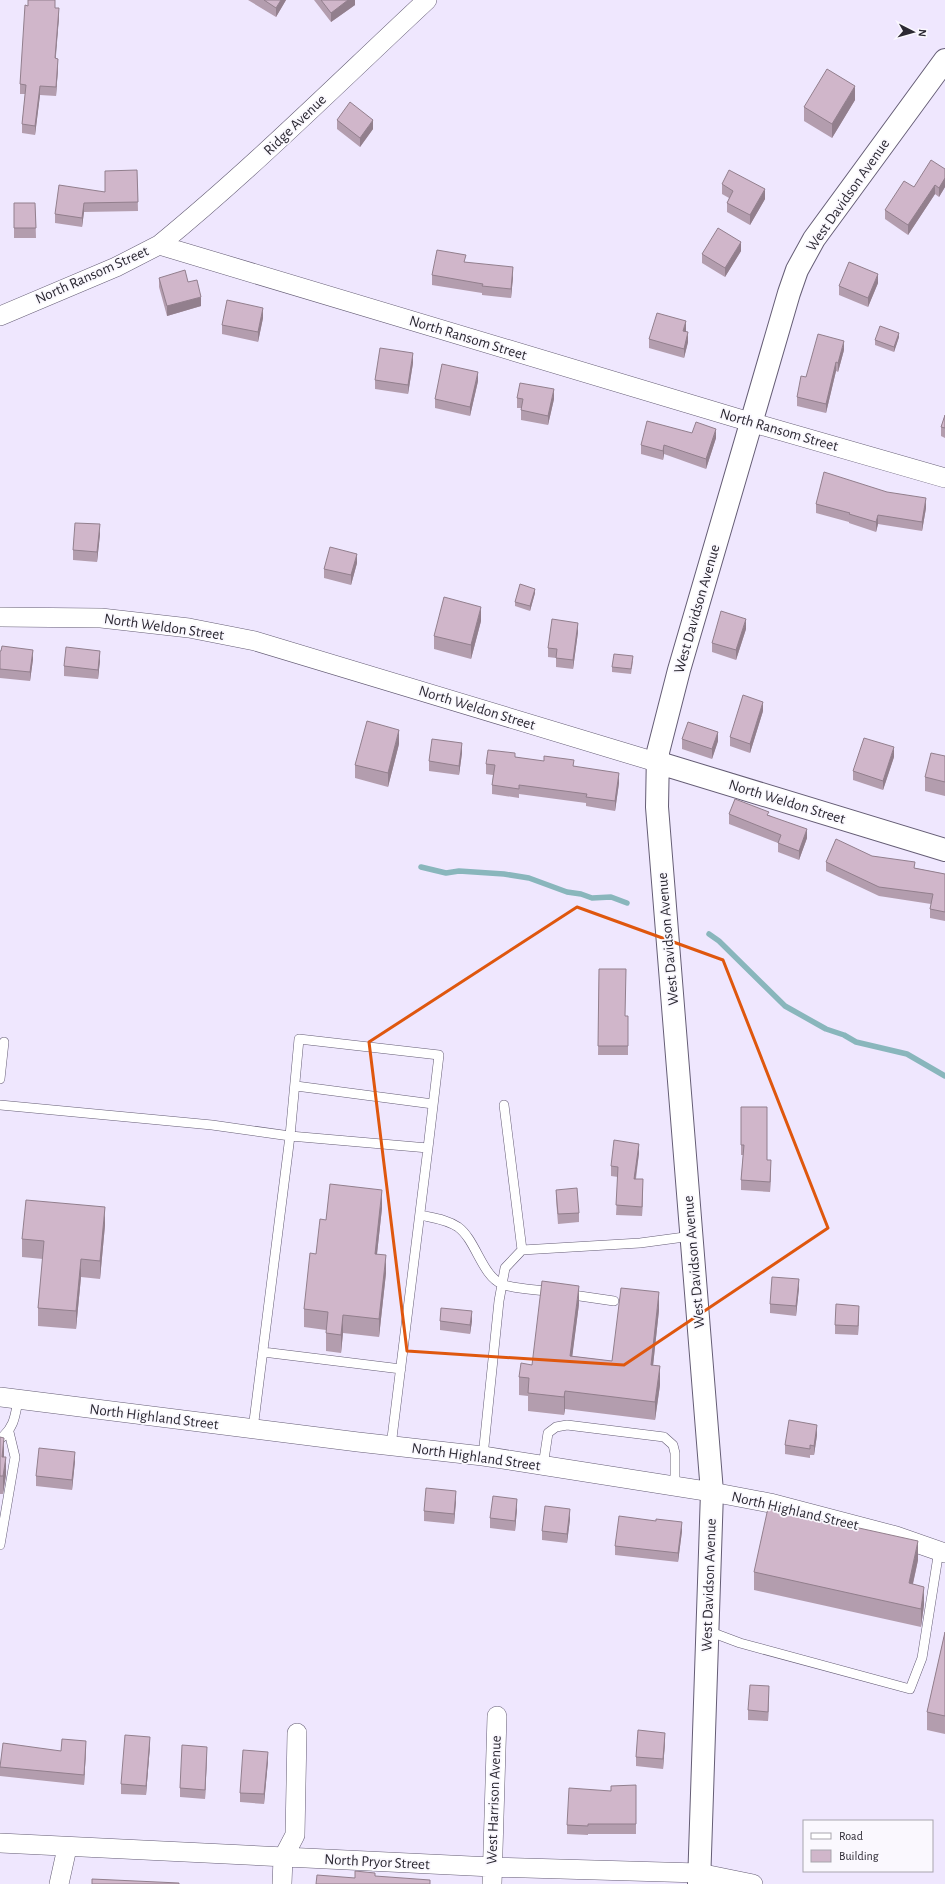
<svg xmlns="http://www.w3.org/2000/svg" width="945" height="1884" font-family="'Alegreya Sans',sans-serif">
<rect width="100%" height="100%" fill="#efe7fe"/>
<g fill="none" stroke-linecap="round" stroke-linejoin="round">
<path stroke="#89b6bc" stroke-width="5.5" d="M421,867L446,873L459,871L504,874L529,878L567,892L581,894L592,898L611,897L627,903
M709,934L719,941L785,1006L826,1029L844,1035L856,1042L907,1054L945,1076"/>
<defs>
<path id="service" d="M0,1079L4,1042
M296,1086L433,1104
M0,1105L212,1125L290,1136L299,1039L439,1055L428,1148
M504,1105L522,1250
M420,1215C433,1218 446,1219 458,1227C476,1240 482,1276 502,1284C512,1289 541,1290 554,1292
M566,1294L614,1301
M263,1352L401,1369
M253,1429L290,1136L428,1148L391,1446
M0,1439C14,1428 15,1417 18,1400
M483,1456L499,1301L505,1268L522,1250L640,1243L692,1236
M543,1466L548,1433L556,1427L567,1425L664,1437L673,1445L675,1453V1487
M0,1545L15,1457L9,1432
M708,1631L740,1643L910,1689L922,1658L939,1550"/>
<path id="minor" d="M159,245C253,168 338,83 427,0
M0,316L116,267L159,245L750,422L945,478
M0,617L101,618L189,628L255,641L656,762
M0,1397L358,1442L483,1456L712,1492L770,1503L896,1536L945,1553
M0,1843L492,1867L699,1873L753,1884
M59,1884L67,1848
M282,1884L283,1858L295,1835L297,1733
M492,1884L497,1716"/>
<path id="tertiary" d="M656,762L945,850
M699,1884L712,1492L657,807L658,752L679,670L789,293L797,270L814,239L945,60"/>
</defs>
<use href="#service" stroke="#655d75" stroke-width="10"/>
<use href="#minor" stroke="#655d75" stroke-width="20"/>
<use href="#tertiary" stroke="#655d75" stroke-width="24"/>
<use href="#service" stroke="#fff" stroke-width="9"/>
<use href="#minor" stroke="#fff" stroke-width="19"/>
<use href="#tertiary" stroke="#fff" stroke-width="22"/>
</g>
<path fill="#b39dae" d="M248,0H286L276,17Z
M314,0H355V5L331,22Z
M28,6L55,8L59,17L55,59L58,68L56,96L40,95L35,135L22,133V124L25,94H20V84Z
M855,100L832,138L804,121V107Z
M337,120L373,129L360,147L337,129Z
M945,169V187L939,197L935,194L908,235L885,219V210L914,187Z
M137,170L138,211L84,212L82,227L55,223V214L105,192Z
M722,184L765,199L750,225L727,212V203L729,198L722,194Z
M14,203H35L36,238H14Z
M741,251L725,277L702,263V254Z
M466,262L513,277L511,298L482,295V293L432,285V275Z
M159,278L188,282L201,306L167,316L159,287Z
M878,283L868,307L839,295V286Z
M263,318L258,342L222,334V325Z
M686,331L688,342L684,358L649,348V339Z
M899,337L894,352L875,345V340Z
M844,350L838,372L836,371L826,413L797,406V397L806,377Z
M413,363L408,394L375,389V380Z
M478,381L470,416L435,408V399Z
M517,398L554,399L548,425L521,420V408H517Z
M945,415V438L941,436V427Z
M692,433L716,438L706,469L664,454L663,460L641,454V445Z
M816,504L926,508L922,531L878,524L876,532L849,523V522L816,513Z
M100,534L97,562L73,560V550Z
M357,563L351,585L324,578V569Z
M535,593L530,611L515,606V602Z
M481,621L471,659L434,649V636Z
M746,629L736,660L712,652V643Z
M578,632L573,669L556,667V658L548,657V648Z
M0,651L33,659L30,681L0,678Z
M100,660L98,679L64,676V666Z
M633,661L631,674L612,672V667Z
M763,711L750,753L730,746V737Z
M682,739L718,741L712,759L682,749Z
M399,744L388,787L355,778V765Z
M462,753L459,775L429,771V761Z
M945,756V796L925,791V777Z
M515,757L574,766L619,783L615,811L586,806V803L519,794V798L492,794V785L493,775L486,774V764Z
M894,757L883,790L853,780V771Z
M729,814L769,815L807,838L799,860L778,852V843L729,824Z
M872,856L915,868L945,874V921L930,918V909L931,904L879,896L826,871V862Z
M599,969L625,1016H628V1055H598Z
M741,1107L771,1170L770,1192L741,1190V1180L743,1155H741Z
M639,1153L636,1179L643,1189L642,1216L616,1215L618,1177L611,1176V1166Z
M556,1190L579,1213V1222L558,1224L556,1199Z
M382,1208L377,1254L386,1273L379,1337L343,1333L341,1353L326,1351V1330L304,1327V1309L316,1254L326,1220Z
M105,1225L100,1279L81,1277L76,1329L38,1326V1308L43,1259L22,1257V1239Z
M799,1288L796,1316L770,1313V1304Z
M579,1304L572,1356L612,1361L659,1310L653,1366L660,1385L655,1420L565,1409L564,1415L528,1411V1396L519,1395V1377L532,1365Z
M859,1315L858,1335L835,1334V1325Z
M440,1321H472L470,1334L440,1330Z
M817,1435L814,1455H810V1458L785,1454V1445Z
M0,1437L4,1457L6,1475L3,1494H0Z
M75,1461L72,1490L36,1486V1476Z
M456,1501L454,1524L424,1521V1511Z
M517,1509L515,1531L490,1528V1518Z
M570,1519L567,1543L542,1540V1531Z
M682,1531L678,1562L615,1555V1546Z
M918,1560L913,1584L924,1605L921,1627L754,1590V1572Z
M945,1632V1734L927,1730V1712Z
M769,1695L768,1721L748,1720V1710Z
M665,1742L663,1769L636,1766V1757Z
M150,1746L146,1795L121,1794V1784Z
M86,1750L84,1785L0,1776V1767L61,1751Z
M207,1756L205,1799L180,1797V1788Z
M268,1761L264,1804L240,1802V1793Z
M636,1785V1834H588V1835L567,1834V1825L611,1791Z"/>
<path fill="#927f8d" d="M281,0H286L276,17V8Z
M348,0H355V5L331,22V13Z
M59,8V17L55,68V58Z
M58,59V68L56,96V87Z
M40,86V95L35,135V126Z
M855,86V100L832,138V124Z
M373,120V129L360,147V138Z
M945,178V187L939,197V188Z
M935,185V194L908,235V225Z
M765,189V199L750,225V215Z
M84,203V212L82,227V218Z
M741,242V251L725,277V268Z
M513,267V277L511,298V289Z
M878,274V283L868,307V298Z
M201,297V306L167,316V306Z
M263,308V318L258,342V332Z
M686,321V331L683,340V331Z
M688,332V342L684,358V349Z
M899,333V337L894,352V347Z
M844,341V350L838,372V363Z
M413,353V363L408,394V385Z
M836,362V371L826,413V404Z
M478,372V381L470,416V407Z
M554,389V399L548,425V416Z
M716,429V438L706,469V459Z
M664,445V454L663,460V451Z
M926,498V508L922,531V522Z
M878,515V524L876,532V522Z
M100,524V534L97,562V552Z
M357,554V563L351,585V575Z
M535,589V593L530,611V606Z
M481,607V621L471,659V645Z
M746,619V629L736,660V650Z
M578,623V632L573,669V660Z
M33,650V659L30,681V672Z
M100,651V660L98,679V670Z
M763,702V711L750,753V744Z
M399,730V744L388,787V773Z
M718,732V741L712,759V749Z
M462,743V753L459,775V766Z
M894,747V757L883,790V781Z
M619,773V783L615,811V801Z
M807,829V838L799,860V851Z
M639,1144V1153L634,1188V1179Z
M771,1160V1170L770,1192V1182Z
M643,1179V1189L642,1216V1207Z
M382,1190V1208L375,1272V1254Z
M105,1207V1225L100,1279V1261Z
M386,1255V1273L379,1337V1319Z
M81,1259V1277L76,1329V1311Z
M799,1279V1288L796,1316V1306Z
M579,1286V1304L570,1374V1356Z
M659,1292V1310L651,1384V1365Z
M859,1306V1315L858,1335V1326Z
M472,1311V1321L470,1334V1325Z
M343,1315V1333L341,1353V1335Z
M660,1366V1385L655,1420V1402Z
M565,1391V1409L564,1415V1397Z
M817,1425V1435L814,1455V1446Z
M4,1438V1456L2,1475V1457Z
M75,1452V1461L72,1490V1480Z
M6,1457V1475L3,1494V1476Z
M456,1491V1501L454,1524V1514Z
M517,1499V1509L515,1531V1521Z
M570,1509V1519L567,1543V1534Z
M682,1522V1531L678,1562V1553Z
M918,1541V1560L909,1601V1583Z
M924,1587V1605L921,1627V1609Z
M769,1686V1695L768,1721V1712Z
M665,1733V1742L663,1769V1759Z
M150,1737V1746L146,1795V1786Z
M86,1741V1750L84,1785V1775Z
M207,1747V1756L205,1799V1790Z
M268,1752V1761L264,1804V1794Z"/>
<path fill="#d0b6ca" stroke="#927f8d" d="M28,0H55V8H59L55,58L58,59L56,87L40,86L35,126L22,124L26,85L20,84L25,5L28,6Z
M264,0H281L276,8Z
M321,0H348L331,13Z
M827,69L855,86L832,124L804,107Z
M350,102L373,120L360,138L337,120Z
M931,160L945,169V178L939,188L935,185L908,225L885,210L904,181L914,187Z
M137,170L138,202L84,203L82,218L55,214L59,185L105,192V171Z
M729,170L765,189L750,215L727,203L733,191L722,184Z
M14,203H35L36,228H14Z
M718,228L741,242L725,268L702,254Z
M437,250L466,255L464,262L513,267L511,289L482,286L483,284L432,275Z
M849,262L878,274L868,298L839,286Z
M185,270L188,282L197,280L201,297L167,306L159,278Z
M227,300L263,308L258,332L222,325Z
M657,313L686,321L683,331L688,332L684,349L649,339Z
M880,326L899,333L894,347L875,340Z
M818,334L844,341L838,363L836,362L826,404L797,397L801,376L806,377Z
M380,348L413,353L408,385L375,380Z
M442,364L478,372L470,407L435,399Z
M520,383L554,389L548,416L521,410L523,399L517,398Z
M945,415V428L941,427Z
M647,421L692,433L696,422L716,429L706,459L664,445L663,451L641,445Z
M824,472L887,492L926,498L922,522L878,515L876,522L849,514L850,513L816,504Z
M75,523L100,524L97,552L73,550Z
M330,547L357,554L351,575L324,569Z
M520,584L535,589L530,606L515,602Z
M444,597L481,607L471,645L434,636Z
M721,611L746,619L736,650L712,643Z
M552,619L578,623L573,660L556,658L557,649L548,648Z
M2,646L33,650L30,672L0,669V651H1Z
M66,647L100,651L98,670L64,666Z
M614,654L633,656L631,669L612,667Z
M743,695L763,702L750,744L730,737Z
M367,721L399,730L388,773L355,765Z
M688,722L718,732L712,749L682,739Z
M864,738L894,747L883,781L853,771Z
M432,739L462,743L459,766L429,761Z
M488,750L515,753V757L544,761V756L574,760L573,766L619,773L615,801L586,797L587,794L519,785V789L492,785L495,765L486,764Z
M931,753L945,756V782L925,777Z
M735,799L769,812L767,815L807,829L799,851L778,843L781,835L729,814Z
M836,839L872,856L915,862L914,868L945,874V912L930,909L933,894L879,887L826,862Z
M599,969H626L625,1016H628V1046H598Z
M741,1107H767V1160H771L770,1182L741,1180L744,1145H741Z
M614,1140L639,1144L634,1179H643L642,1207L616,1205L618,1167L611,1166Z
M330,1184L382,1190L375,1254L386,1255L379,1319L343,1315L341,1335L326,1333L328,1312L304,1309L310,1253L316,1254L320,1219L326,1220Z
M577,1188L579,1213L558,1214L556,1190Z
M26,1200L105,1207L100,1261L81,1259L76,1311L38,1308L44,1241L22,1239Z
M772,1277L799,1279L796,1306L770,1304Z
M542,1281L579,1286L570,1356L612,1361L621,1288L659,1292L651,1365L660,1366L655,1402L565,1391L564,1397L528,1393L529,1378L519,1377L521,1363L532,1365Z
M836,1304L859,1306L858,1326L835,1325Z
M441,1308L472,1311L470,1325L440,1321Z
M789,1420L817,1425L814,1446L810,1445V1449L785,1445Z
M0,1437L4,1438L2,1457H6L3,1476H0Z
M39,1448L75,1452L72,1480L36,1476Z
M426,1488L456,1491L454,1514L424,1511Z
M493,1496L517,1499L515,1521L490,1518Z
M545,1506L570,1509L567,1534L542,1531Z
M768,1508L918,1541L909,1583L924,1587L921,1609L754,1572Z
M619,1516L656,1521V1519L682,1522L678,1553L615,1546Z
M945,1632V1716L927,1712Z
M750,1685L769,1686L768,1712L748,1710Z
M638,1730L665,1733L663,1759L636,1757Z
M125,1735L150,1737L146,1786L121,1784Z
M62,1739L86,1741L84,1775L0,1767L3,1743L61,1751Z
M182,1745L207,1747L205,1790L180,1788Z
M243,1750L268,1752L264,1794L240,1793Z
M636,1785V1824H588V1826L567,1825L569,1788L611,1791V1786Z
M355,1871L375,1873V1876L430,1880V1884H316L317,1875L355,1878Z
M92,1879L179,1883V1884H92Z"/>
<path fill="none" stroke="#df570e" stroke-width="3" stroke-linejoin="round" d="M577,907L723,960L828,1228L624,1365L407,1351L369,1042Z"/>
<g text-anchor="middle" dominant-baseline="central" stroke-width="3.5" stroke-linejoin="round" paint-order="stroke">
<g font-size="15" fill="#2c2933" stroke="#faf8fe">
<text transform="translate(295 125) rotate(-44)">Ridge Avenue</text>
<text transform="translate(848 195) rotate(-55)">West Davidson Avenue</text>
<text transform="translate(92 275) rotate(-24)">North Ransom Street</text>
<text transform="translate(468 338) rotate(17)">North Ransom Street</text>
<text transform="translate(779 430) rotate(16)">North Ransom Street</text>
<text transform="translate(697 609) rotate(-74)">West Davidson Avenue</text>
<text transform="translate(164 627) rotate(8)">North Weldon Street</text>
<text transform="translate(477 708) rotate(17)">North Weldon Street</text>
<text transform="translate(787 802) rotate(17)">North Weldon Street</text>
<text transform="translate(668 939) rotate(-95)">West Davidson Avenue</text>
<text transform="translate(694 1262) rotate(-95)">West Davidson Avenue</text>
<text transform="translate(154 1417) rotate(7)">North Highland Street</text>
<text transform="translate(476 1457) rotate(8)">North Highland Street</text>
<text transform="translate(795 1511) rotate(13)">North Highland Street</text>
<text transform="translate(709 1585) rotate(-88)">West Davidson Avenue</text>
<text transform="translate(494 1800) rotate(-88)">West Harrison Avenue</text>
<text transform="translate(377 1862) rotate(3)">North Pryor Street</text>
</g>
</g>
<rect x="803" y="1820" width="130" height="52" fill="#faf8fe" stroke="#a8a5ad"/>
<rect x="811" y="1833" width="20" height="6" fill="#ffffff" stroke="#a8a5ad"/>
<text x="839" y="1840" font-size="12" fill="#2c2933">Road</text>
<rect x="811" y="1850" width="20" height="12" fill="#d0b6ca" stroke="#a8a5ad"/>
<text x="839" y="1860" font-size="12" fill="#2c2933">Building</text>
<g transform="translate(913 32) rotate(96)" stroke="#faf8fe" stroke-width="3" paint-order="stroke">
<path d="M0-3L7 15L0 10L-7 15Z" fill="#2c2933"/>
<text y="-6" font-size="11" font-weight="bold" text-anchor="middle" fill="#2c2933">N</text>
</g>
</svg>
